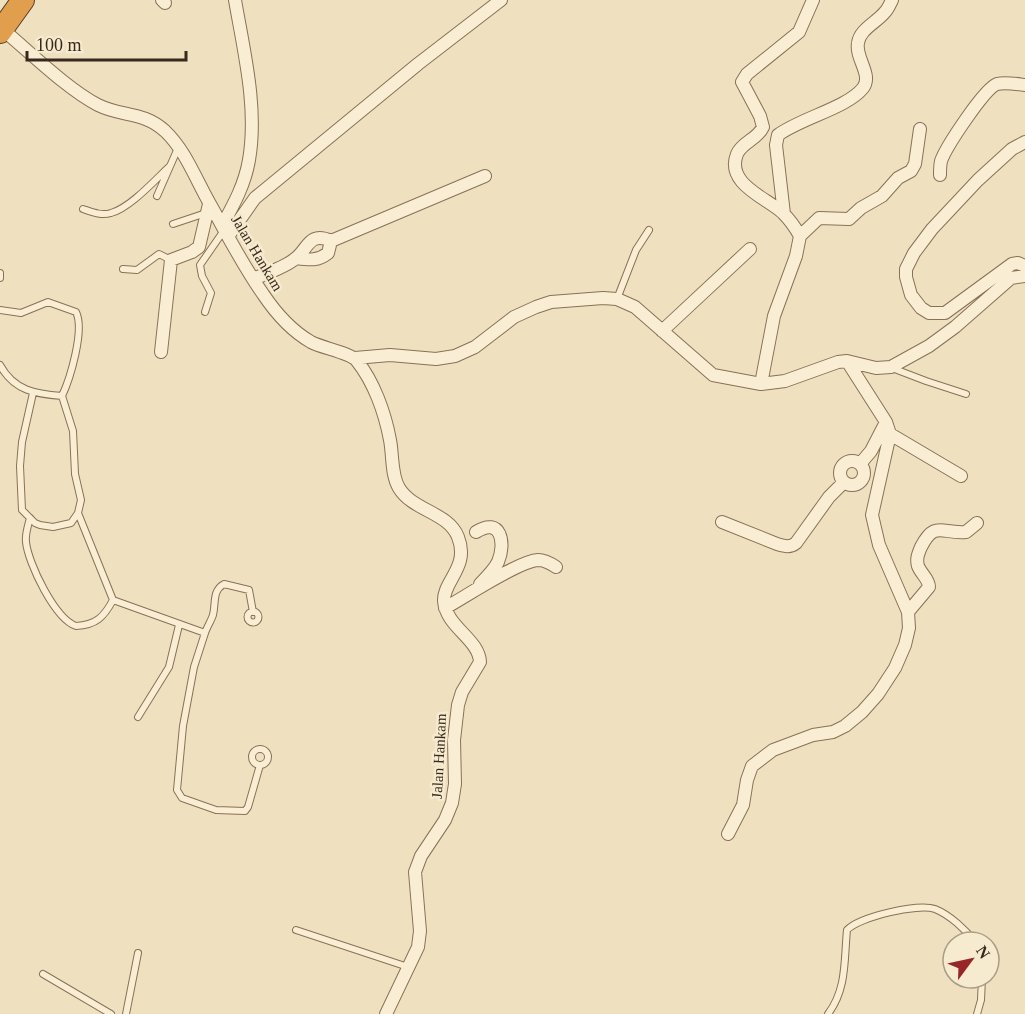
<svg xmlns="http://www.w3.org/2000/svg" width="1025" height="1014" font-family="'Times New Roman',serif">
<rect width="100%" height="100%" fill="#efe0c0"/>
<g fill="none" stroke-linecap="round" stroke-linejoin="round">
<defs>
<path id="lane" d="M157,196L178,148
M83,209C92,212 101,216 111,213C130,208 155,180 170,166
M173,224L206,213
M123,269L137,270L159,254L171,260
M0,273V278
M617,299L636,250L649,230
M0,310L21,313L48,302L76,312C85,330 70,379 62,396C36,394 14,391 0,365
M205,312L211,293L202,276L200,265L225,229
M892,368L926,381L966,394
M33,393L22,442L20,466L22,510L35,523L40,525L53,527L71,523L78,513L81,500L75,474L73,431L62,396
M78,513L113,600L205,633L194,667L183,726L177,790L182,798L216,810L245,811L248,807L260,765
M30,518C28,526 25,534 26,542C28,563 55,619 76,626C96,625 104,617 113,600
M247.5 617a5.5 5.5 0 1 1 11 0a5.5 5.5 0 1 1-11 0Z
M205,633C207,627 211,621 213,615C216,603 212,591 224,584L249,590L253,612
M138,717L169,667L179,625
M252 757a8 8 0 1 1 16 0a8 8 0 1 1-16 0Z
M296,930L408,967
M43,974L111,1014
M126,1014L138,953
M828,1014C847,989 844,960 847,930C859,917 918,903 935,909C950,915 966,930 975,942
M977,1014L981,1000L982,978"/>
<path id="street" d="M162,0L165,3
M2,29C30,52 67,89 98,105C122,117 143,111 165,131C186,151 196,180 210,204C227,234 243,266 263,294C275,312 292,331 311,342C322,348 351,353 357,361C374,382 385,413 390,440C393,455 391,475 399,488C413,511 448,512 458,537C470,567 443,581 444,601C446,627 479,639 480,662L462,692L458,705L454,740L455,784L452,803L445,820L421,856L415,872L420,931L418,947L386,1014
M1025,142L1012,149L978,180L932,229L914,253L906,269V277L911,295L921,308L929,313H945L1012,264L1018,263L1025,266
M940,175C940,170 940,166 941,161C946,147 984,89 997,84C1005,82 1017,84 1025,85
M784,214L776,145L778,135C801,118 847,108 863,88C873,75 855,58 858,43C860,29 876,23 885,12C888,9 890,4 892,0
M223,224C234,204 245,184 249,160C258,108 244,52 235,0
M229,235L255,198L418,64L501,0
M800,236L819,218L849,219L861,208L882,196L898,178L911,171L915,164L920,129
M297,258C310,260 318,261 328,253L331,241
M253,279C265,274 286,267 296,258C308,249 309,231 331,241L485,176
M662,331L750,249
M161,352L171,260L192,252L199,247L209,204
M355,358L390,355L436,359L455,356L475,347L514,317L536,307L551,302L603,298L617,299L635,307L713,375L761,384L785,381L838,362L847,361L876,368L891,367L929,346L955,327L1011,278L1025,276
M761,384L774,316L796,256L800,236C795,227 790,220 783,213C767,198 725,184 737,154C742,142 758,139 763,127L760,116L742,82L747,74L799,32L813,0
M890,434L961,476
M840 473a12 12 0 1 1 24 0a12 12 0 1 1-24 0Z
M860,464L871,451L886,422
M722,522L777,544C784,546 790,548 796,543L829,497L844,482
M476,532C501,516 506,543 498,562C494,570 487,577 480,584
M445,608C465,597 519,561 538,560C545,560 550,563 556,567
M908,612L929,587C929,579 921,574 918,566C916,559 918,554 921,547C935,520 941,534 966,532L977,523
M728,834L743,805L747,780L752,766L773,750L813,735L833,732L845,726L862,712L878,694L895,668L905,645L909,628L908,612L879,545L872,515L890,434L886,422L847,361"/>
<path id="highway" d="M0,32L23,0"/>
</defs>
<use href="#lane" stroke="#887157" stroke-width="8"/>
<use href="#street" stroke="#887157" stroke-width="14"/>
<use href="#highway" stroke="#553f2c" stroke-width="24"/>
<use href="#lane" stroke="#f9eed3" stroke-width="6"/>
<use href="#street" stroke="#f9eed3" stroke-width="12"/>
<use href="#highway" stroke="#e19f4e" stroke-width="22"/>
</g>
<g text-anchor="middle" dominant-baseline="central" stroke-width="5" stroke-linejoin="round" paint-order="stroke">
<g font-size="15" fill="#37291c" stroke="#f6eacf">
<text transform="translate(257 253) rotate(59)">Jalan Hankam</text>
<text transform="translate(439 756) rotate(-87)">Jalan Hankam</text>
</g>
</g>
<g transform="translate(971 960) rotate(57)"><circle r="28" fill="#f6eacf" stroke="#aa9d87" stroke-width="1.5"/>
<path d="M0-4.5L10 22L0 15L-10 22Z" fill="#982628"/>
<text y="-9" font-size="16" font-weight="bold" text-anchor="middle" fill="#37291c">N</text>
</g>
<path d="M27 51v9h159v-9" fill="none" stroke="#37291c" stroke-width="3"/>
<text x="36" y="51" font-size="18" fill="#37291c" stroke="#f6eacf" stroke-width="4.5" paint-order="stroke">100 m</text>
</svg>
